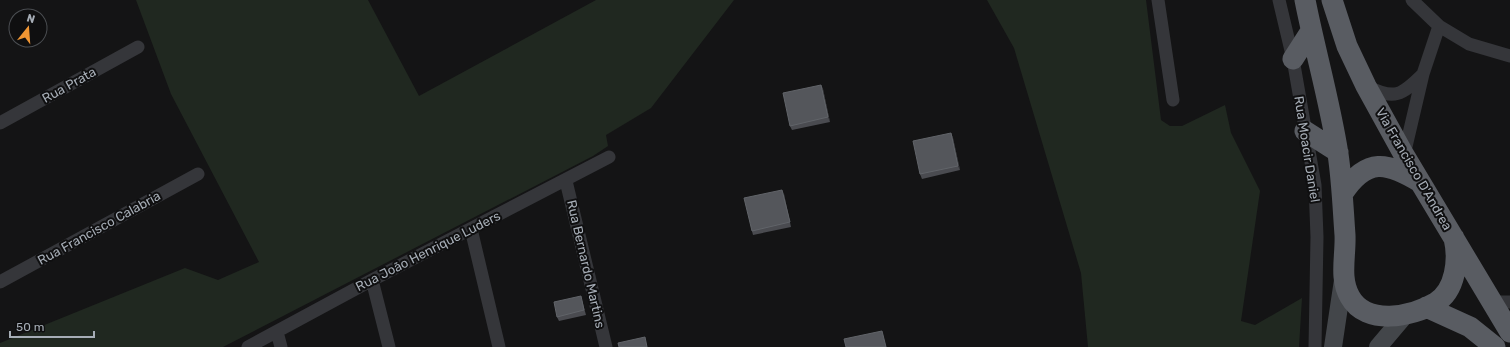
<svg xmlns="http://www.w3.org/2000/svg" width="1510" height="347" font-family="Rubik,sans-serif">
<rect width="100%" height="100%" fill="#141415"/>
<path fill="#202820" d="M136,0H368L419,96L596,0H734L651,108L606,135L608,146L593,156L223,347H0V343L185,268L218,280L259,262L171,94Z
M987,0H1146L1161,120L1170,126H1182L1225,105L1231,133L1260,191L1241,321L1255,325L1302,298L1299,347H1088L1081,273L1014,48Z"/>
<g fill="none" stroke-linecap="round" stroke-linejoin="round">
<path stroke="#35363a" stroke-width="13" d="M1158,0L1173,100
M1279,0L1293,59L1315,185L1317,237L1315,347
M1412,0L1439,26L1469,44L1510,56
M1366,86C1395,100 1401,96 1423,74
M0,123L138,47
M1404,155L1423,74L1439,26
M566,181L606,347
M471,229L499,347
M372,280L389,347
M0,282L198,174
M1492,302H1510
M277,332L281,347
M248,347L372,280L609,157"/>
<path stroke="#43464a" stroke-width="18" d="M1333,347L1343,280
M1378,347L1406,314"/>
<path stroke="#595c62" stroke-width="21" d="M1305,0C1315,51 1330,102 1338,154C1342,181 1343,208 1345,235C1346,256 1339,278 1350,297C1366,326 1412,317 1435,303C1456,291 1459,259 1454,238
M1332,0L1347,46L1366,86L1404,155L1510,332
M1293,59L1311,31
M1305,131L1338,152
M1343,193C1367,157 1387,162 1420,182
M1426,307L1470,327L1495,347"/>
</g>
<path fill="#4a4b50" d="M821,85L823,89L830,122L792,130L790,126Z
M951,133L953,138L960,170L922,179L920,174Z
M784,194L791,227L753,235L752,231Z
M582,300L586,315L559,321L557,317Z"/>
<path fill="#303134" d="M821,85L823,89L830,122L828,117Z
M951,133L953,138L960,170L958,166Z
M782,190L784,194L791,227L790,222Z"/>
<path fill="#54565b" stroke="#616469" d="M821,85L828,117L790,126L783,93Z
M951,133L958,166L920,174L913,141Z
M782,190L790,222L752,231L744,198Z
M581,296L584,310L557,317L554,302Z
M882,331L886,347H846L844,339Z
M645,337L647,347H619L618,343Z"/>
<g text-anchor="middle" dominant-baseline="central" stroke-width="4" stroke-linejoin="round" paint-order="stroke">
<g font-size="13" fill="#a6adb6" stroke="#0f0f10">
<text transform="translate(69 85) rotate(-29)">Rua Prata</text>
<text transform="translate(1307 149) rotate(81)">Rua Moacir Daniel</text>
<text transform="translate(1414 169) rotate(60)">Via Francisco D'Andrea</text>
<text transform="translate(99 228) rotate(-29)">Rua Francisco Calabria</text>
<text transform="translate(428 251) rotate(-27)">Rua João Henrique Luders</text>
<text transform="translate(586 264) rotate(77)">Rua Bernardo Martins</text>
</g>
</g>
<g transform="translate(28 28) rotate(17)"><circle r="19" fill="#0f0f10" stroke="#4b4e52"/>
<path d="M0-3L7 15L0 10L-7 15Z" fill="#ef9533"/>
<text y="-6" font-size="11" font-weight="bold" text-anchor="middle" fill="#a6adb6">N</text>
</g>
<path d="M10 331v6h84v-6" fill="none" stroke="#a6adb6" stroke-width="2"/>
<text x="16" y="331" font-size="12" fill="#a6adb6" stroke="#0f0f10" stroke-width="3" paint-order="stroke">50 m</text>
</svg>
